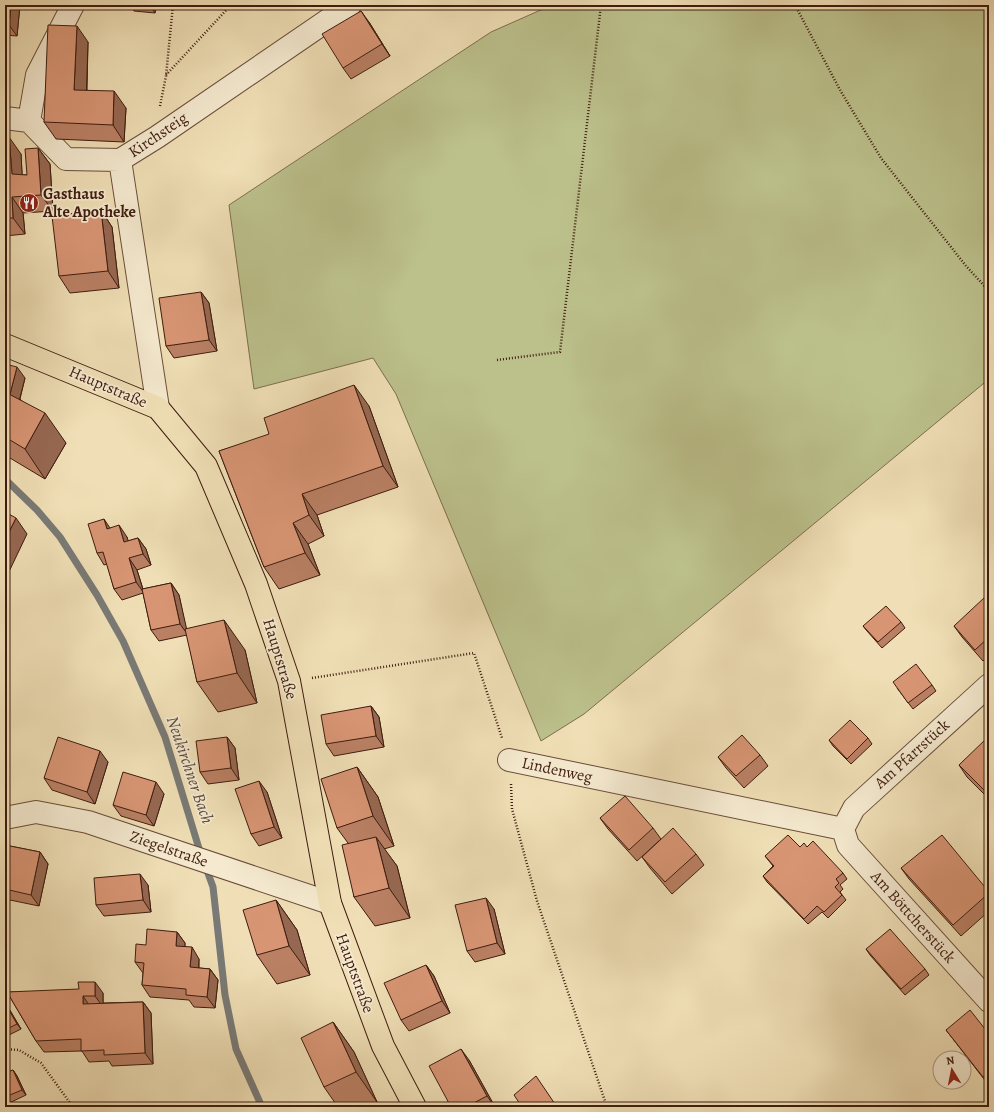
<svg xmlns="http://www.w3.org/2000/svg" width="994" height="1112" font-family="Alegreya,serif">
<rect width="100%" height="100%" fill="#f0dfb6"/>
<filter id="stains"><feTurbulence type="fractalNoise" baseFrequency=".005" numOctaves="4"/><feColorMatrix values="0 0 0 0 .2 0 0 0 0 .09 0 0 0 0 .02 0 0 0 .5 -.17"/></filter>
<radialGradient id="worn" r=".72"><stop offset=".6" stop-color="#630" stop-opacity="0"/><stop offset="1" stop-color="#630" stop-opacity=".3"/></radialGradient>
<path fill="#bcc18c" stroke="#7d6e4e" d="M552,5H989V379L584,714L541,741L396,394L373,358L254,389L229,205L491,32Z"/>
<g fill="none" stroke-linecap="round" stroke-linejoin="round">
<path stroke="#797a76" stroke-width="7" d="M5,479L37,510L60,537L97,595L123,641L165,737L201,855
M205,865L213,887L225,995L236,1049L262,1107"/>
<defs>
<path id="minor" d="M5,118L29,121L66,159L120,160
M29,121L37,75L73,5
M120,160L157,137L350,5
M120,160L158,408
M509,760L843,829
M5,818L36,812L88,822L330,903
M843,829L848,845L989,1001
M843,829L854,808L989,685"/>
<path id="major" d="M5,345L158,408L206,466L256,584L289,681L330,903L383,1046L415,1107"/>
</defs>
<use href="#minor" stroke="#6a4d39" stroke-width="24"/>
<use href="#major" stroke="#3e1c0f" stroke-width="24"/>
<path stroke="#3e1c0f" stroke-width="2.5" stroke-dasharray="1 2" stroke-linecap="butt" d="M795,5L840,90L881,158L966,266L989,291
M166,75L231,5
M160,106L166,76L173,5
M497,360L560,352L601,5
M312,678L474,653L502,738
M511,784L512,809L537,901L607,1107
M5,1049L19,1050L41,1063L73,1107"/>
<use href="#minor" stroke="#f5ead0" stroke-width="22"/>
<use href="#major" stroke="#f0dfb6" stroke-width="22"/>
</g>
<path fill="#ba8064" stroke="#3e1c0f" d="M5,5H20L17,36L5,35Z
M130,5H156L155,13L134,11Z
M369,22L390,56L351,79L343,68Z
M88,42L87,90L126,108L124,142L56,139L44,122Z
M5,138L21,154L22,175H27L38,148L50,164L53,211L23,213L25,234L5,236Z
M101,210L112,227L119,288L70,293L59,276Z
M201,292L209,303L217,351L174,358L166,346Z
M5,364L25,378L20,399L66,443L45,479L5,455Z
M369,406L398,487L317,515L324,536L308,544L320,575L279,589L264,567L219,451Z
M110,528L127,537L128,541L138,538L146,549L151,565L137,570L143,589L171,583L179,595L186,629L245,650L257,703L218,712L197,682L187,635L159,641L151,630L143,593L122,600L114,589L107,564L104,565L97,553Z
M989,600V656L983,661L962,637L954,626Z
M901,622L905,628L882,648L867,631L863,626Z
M932,685L936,691L913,709L897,688Z
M371,706L379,717L384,747L334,756L326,744Z
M227,737L235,748L239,780L208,784L200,772Z
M868,738L872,744L851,764L833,746L829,740Z
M989,739V799L967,777L959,765Z
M760,755L768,766L744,788L726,768L718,757Z
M108,762L95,804L52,790L44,778Z
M357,767L378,797L394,846L384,849L397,866L410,918L375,926L354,897L348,843L337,828Z
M267,792L282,838L259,846L251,834Z
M164,794L154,826L121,816L113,805Z
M600,818L653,828L661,839L637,861L608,829Z
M5,845L40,852L48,864L39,906L5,899Z
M800,847H807L843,873L847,879L840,885L843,889L840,892L846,900L828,918L822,912L808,924L767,882L763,876L773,866L765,856Z
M696,854L704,865L672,894L650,868L642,857Z
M901,868L989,892V911L961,936L909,879Z
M148,885L151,912L104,916L96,905Z
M276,900L297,930L310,975L277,984L257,955Z
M494,909L505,954L475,962L467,951Z
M177,932L185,943V947L199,959V968L210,969L218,980L215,1008L194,1007L189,1000L150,997L142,985L143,973L135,962L146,945Z
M866,949L925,969L929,975L905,995L870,955Z
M426,965L434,976L450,1013L409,1031L401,1020Z
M7,992L103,993V1003L143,1002L151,1013L153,1064L112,1066L109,1061L89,1062L82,1051L44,1052L36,1041Z
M5,1002L21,1029L5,1037Z
M333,1022L354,1052L377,1102L366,1107H338L324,1087Z
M946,1030L989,1034V1081L987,1083Z
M469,1060L495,1107H451Z
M13,1070L17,1076L26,1095L5,1105V1073Z"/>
<path fill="#976851" stroke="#3e1c0f" d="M11,5H20L17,36L9,25Z
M151,5H156L155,13L151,7Z
M361,11L369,22L390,56L382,44Z
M77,26L88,42L86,106L74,90Z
M114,91L126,108L124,142L113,125Z
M9,137L21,154L23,190L12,174Z
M38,148L50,164L53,211L41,195Z
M12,197L23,213L25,234L13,218Z
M101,210L112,227L119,288L108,271Z
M201,292L209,303L217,351L209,340Z
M17,367L25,378L17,409L9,398Z
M354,385L369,406L398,487L383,466Z
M45,413L66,443L45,479L25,449Z
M302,494L317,515L324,536L309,515Z
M16,518L27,534L5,580V540Z
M104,519L112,531L107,529Z
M293,523L308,544L320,575L305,553Z
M119,525L127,537L132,553L124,542Z
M138,538L146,549L151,565L143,554Z
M129,558L137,570L144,593L136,582Z
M171,583L179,595L188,635L180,624Z
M224,620L245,650L257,703L237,673Z
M371,706L379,717L384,747L376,736Z
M227,737L235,748L239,780L231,768Z
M100,751L108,762L95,804L87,792Z
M357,767L378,797L394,846L373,816Z
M259,781L267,792L282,838L274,827Z
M156,782L164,794L154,826L146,815Z
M376,837L397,866L410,918L389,888Z
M40,852L48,864L39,906L31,895Z
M140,874L148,885L151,912L143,900Z
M486,898L494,909L505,954L497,943Z
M276,900L297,930L310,975L289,946Z
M177,932L185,943L184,958L176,946Z
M192,947L199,959L198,978L190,967Z
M426,965L434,976L450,1013L442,1001Z
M210,969L218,980L215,1008L207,997Z
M95,982L103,993V1007L95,996Z
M83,996L91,1008L83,1004Z
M5,1002L21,1029L17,1024L5,1003Z
M143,1002L151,1013L153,1064L145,1053Z
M333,1022L354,1052L377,1102L356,1072Z
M461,1049L469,1060L495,1107L487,1096Z
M13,1070L17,1076L26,1095L22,1090Z"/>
<path fill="#d89574" stroke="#3e1c0f" d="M5,5H11L9,25L5,24Z
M130,5H151V7L130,6Z
M361,11L382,44L343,68L322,34Z
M48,25L77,26L74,90L114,91L113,125L44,122Z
M9,137L12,174L27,175L25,149L38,148L41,195L12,197L13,218H5V138Z
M101,210L108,271L59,276L52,216Z
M201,292L209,340L166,346L159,298Z
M5,364L17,367L10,394L5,392Z
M354,385L383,466L302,494L309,515L293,523L305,553L264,567L219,451L269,434L264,418Z
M5,392L45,413L25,449L5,437Z
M5,512L16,518L5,540Z
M104,519L107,529L119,525L124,542L138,538L143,554L129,558L136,582L114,589L103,552L97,553L88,524Z
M171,583L180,624L151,630L142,589Z
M985,597L989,600V637L975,650L954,626Z
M886,606L901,622L878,642L863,626Z
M224,620L237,673L197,682L185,629Z
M916,664L932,685L908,703L893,682Z
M371,706L376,736L326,744L321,715Z
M850,720L868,738L847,759L829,740Z
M742,735L760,755L736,776L718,757Z
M58,737L100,751L87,792L44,778Z
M227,737L231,768L200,772L196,741Z
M988,737L989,739V791L987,793L959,765Z
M357,767L373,816L337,828L321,779Z
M123,772L156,782L146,815L113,805Z
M259,781L274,827L251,834L235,789Z
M625,796L653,828L629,850L600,818Z
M673,828L696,854L665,882L642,857Z
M788,835L800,847L804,843L807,847L813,841L843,873L836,879L839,883L835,887L842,895L824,912L817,906L804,919L763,876L774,866L765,856Z
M942,835L989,892V893L953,925L901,868Z
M376,837L389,888L354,897L342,845Z
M5,845L40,852L31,895L5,889Z
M140,874L143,900L96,905L94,878Z
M486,898L497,943L467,951L455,905Z
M276,900L289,946L257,955L243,910Z
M147,929L177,932L176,946L192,947L190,967L210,969L207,997L186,995V989L142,985L144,963L135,962L136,944L146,945Z
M890,929L925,969L901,989L866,949Z
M426,965L442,1001L401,1020L384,983Z
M78,982H95V996H83V1004L143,1002L145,1053L104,1055V1050L81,1051V1039L36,1041L7,992L79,989Z
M5,1003L17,1024L5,1030Z
M970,1010L989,1034V1072L983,1077L946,1030Z
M333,1022L356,1072L324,1087L301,1038Z
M461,1049L487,1096L466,1107H451L429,1066Z
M13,1070L22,1090L5,1097V1073Z
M536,1076L557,1107H522L514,1095Z"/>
<defs>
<symbol id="restaurant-disc" viewBox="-11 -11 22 22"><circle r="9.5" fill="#8f2418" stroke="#f5ead0"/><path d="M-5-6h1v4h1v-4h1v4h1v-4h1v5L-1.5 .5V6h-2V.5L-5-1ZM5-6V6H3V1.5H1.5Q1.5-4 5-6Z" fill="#fff"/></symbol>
</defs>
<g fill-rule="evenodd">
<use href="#restaurant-disc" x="18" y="192" width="22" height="22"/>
</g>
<g text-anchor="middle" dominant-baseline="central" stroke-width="3.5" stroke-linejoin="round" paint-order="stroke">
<g font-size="16" fill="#3e1c0f" stroke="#f5ead0">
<text transform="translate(158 135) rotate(-34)">Kirchsteig</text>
<text transform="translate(108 387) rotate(23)">Hauptstraße</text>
<text transform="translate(280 659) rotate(73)">Hauptstraße</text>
<text transform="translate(912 754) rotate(-42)">Am Pfarrstück</text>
<text transform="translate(557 770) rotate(12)">Lindenweg</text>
<text transform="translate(169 849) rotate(19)">Ziegelstraße</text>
<text transform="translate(913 917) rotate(48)">Am Böttcherstück</text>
<text transform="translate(355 973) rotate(70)">Hauptstraße</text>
</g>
<g font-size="16" font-weight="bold" fill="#3e1c0f" stroke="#f5ead0" text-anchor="start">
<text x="43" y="194">Gasthaus<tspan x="43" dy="18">Alte Apotheke</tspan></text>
</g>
<g font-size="17" font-style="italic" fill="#5c4b42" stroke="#f5ead0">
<text transform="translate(190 770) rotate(71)">Neukirchner Bach</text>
</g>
</g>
<rect width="994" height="1112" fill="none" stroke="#f0dfb6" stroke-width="20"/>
<rect x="6" y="6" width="982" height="1100" fill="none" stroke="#3e1c0f" stroke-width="2"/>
<rect x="10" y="10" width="974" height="1092" fill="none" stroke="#3e1c0f"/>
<g transform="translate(952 1070) rotate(350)"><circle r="19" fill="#f5ead0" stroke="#ac9883"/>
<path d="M0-3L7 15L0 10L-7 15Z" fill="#8f2418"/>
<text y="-6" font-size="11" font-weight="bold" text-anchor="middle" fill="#3e1c0f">N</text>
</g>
<rect width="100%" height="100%" filter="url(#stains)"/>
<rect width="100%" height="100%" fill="url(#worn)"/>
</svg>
